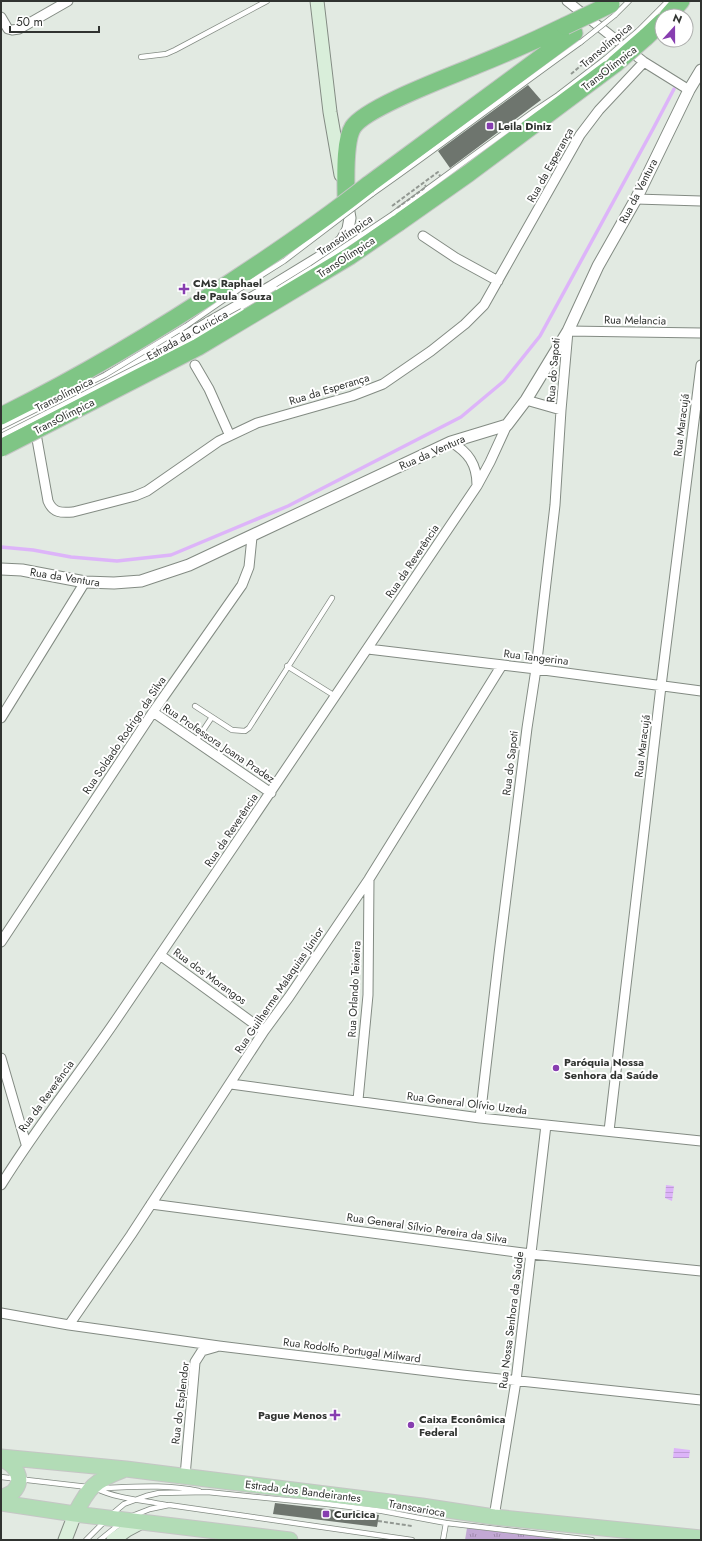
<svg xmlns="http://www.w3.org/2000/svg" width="702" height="1541" font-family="Jost,sans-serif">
<defs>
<pattern id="grass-tufts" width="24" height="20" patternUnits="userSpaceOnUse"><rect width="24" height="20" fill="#c2a8d4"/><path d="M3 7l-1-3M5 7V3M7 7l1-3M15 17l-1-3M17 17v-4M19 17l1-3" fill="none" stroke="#9e89ac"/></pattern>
<pattern id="water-rules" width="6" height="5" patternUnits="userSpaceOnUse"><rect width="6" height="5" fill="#ddb4f9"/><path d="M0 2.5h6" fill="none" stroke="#be9bd6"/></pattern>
</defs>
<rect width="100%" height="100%" fill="#e2eae2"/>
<path fill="url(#grass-tufts)" d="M467,1528L571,1540H465Z"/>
<path fill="url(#water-rules)" d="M666,1185L674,1186L672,1201L665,1198Z
M674,1448L690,1450L689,1458H673Z"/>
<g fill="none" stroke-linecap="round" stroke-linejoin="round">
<path stroke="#ddb4f9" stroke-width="3.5" d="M1,547L33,550L71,557L117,561L171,555L288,506L461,417L504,381L540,336L653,129L674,89"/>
</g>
<path fill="#6e756e" d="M528,85L541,100L450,168L438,151Z
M275,1503L379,1515L377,1527L273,1514Z"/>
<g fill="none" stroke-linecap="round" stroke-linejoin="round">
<defs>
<path id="service" d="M615,15L629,1
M638,31L668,1
M141,57L166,54L175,50L267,1
M372,194C442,145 511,92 581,42
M393,214L534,111L558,95L605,59
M287,666L335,696
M195,706L232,730L245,731L249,728L332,598
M196,741L212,717
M1,1477L88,1487
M99,1488C133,1487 166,1484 199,1491
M97,1489C118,1499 143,1500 166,1505
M111,1515L124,1504L146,1496L159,1493L207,1492L327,1504L382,1511L446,1523L592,1540
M132,1516L150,1509L169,1505L412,1540
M86,1540L105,1521
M100,1540L121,1523
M443,1540L446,1523"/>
<path id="minor" d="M567,1L644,62L689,90
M1,17L8,29L12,30L19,29L68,1
M636,199L701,201
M423,236L456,258L498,281
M195,365L209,389L230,436
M526,400L561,410
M35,428L48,501C53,513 61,513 73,512L135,496L147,491L219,441L257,423L352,396L383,384L431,351L465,324L484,305L580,135L599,110L644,62
M451,442C468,452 477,464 477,485
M368,649L536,669L701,691
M153,712L271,793
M1,718L85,582
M1,942L153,712L242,585L249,567L252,537
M160,955L264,1031
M1,1058L26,1144
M231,1084L480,1118L701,1141
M358,1100L368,995L369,879
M480,1118L499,954L527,728L536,669L555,505L561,410L568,331L701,333
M609,1131L661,686L701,365
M1,1185C38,1125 81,1072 120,1014C239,838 359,663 477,486L490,462L507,425
M151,1204L531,1254L701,1271
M1,1313L69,1325L219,1346L462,1375L701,1400
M69,1325L131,1235L264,1031L289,997L369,879L502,665
M185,1476L195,1362L202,1351L216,1347
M494,1517L516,1381L546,1125"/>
<path id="tertiary" d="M1,433L181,339L271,287L330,251L342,240L348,229L350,218L347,201
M1,569L22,570L85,582L114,583L141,581L189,565L451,442L507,425L526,400L568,331L598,266L636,199L689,90L701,70"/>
<path id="secondary" d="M317,1L330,112L341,175
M65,1540L75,1514
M113,1540L127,1530L142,1522"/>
<path id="primary" d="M1,1457L126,1469L422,1506L494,1517L701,1538
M1,1459C15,1464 26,1479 13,1492C10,1494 5,1496 1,1498
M1,1503L75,1514L290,1540
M75,1514C89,1487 94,1481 123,1470"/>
<path id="motorway" d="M668,16L681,1
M646,37L662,22
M368,185L574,33
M346,196C346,179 344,141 353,127C366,107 451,76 477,65C507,53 536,40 565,26
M398,223L469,173L615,64"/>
</defs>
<use href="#service" stroke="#838b83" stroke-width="6"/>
<use href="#minor" stroke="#838b83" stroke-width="11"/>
<use href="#tertiary" stroke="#838b83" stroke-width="13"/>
<use href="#secondary" stroke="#838b83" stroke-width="15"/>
<use href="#primary" stroke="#c5c6c5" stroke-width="17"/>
<use href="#motorway" stroke="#c5c6c5" stroke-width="19"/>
<path stroke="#929892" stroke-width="2" stroke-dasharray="4 2" stroke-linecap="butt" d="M571,74L590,58L605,44
M378,1521L412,1526"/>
<use href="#service" stroke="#fff" stroke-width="4.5"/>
<use href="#minor" stroke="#fff" stroke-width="9"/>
<use href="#tertiary" stroke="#fff" stroke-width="11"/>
<use href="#secondary" stroke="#d9eeda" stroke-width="13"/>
<use href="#primary" stroke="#b2dcb6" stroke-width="15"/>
<use href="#motorway" stroke="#7fc585" stroke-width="17"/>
<defs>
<path id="service-bridge" d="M581,42L615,15
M605,59L638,31
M278,289L312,268L393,214
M1,427L105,375L186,326L241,288L284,261L372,194
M1,436L175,348L242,311"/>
<path id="motorway-bridge" d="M565,26L611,4
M615,64L646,37
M1,416C82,376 159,330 234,280C280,250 325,219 368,185
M1,448L198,347L350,256L398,223"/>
</defs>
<use href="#service-bridge" stroke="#838b83" stroke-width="6" stroke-linecap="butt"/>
<use href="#motorway-bridge" stroke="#c5c6c5" stroke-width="19" stroke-linecap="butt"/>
<path stroke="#929892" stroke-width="2" stroke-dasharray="4 2" stroke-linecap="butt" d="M392,206L438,172L440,176
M397,208L426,187L425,185"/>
<use href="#service-bridge" stroke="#fff" stroke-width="4.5"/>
<use href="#motorway-bridge" stroke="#7fc585" stroke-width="17"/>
</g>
<g fill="#873eb0" stroke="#fff" stroke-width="1.5">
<rect x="486" y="122" width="8" height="8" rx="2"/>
<path d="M182 283h4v4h4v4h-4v4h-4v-4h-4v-4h4z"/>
<circle cx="556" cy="1068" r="4"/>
<path d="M333 1409h4v4h4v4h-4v4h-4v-4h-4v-4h4z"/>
<circle cx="411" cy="1425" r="4"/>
<rect x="322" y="1510" width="8" height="8" rx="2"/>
</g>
<g text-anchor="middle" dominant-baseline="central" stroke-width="4" stroke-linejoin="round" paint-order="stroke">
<g font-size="11" fill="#303330" stroke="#fff">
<text transform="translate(606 45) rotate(-40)">Transolímpica</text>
<text transform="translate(609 68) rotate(-38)">TransOlímpica</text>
<text transform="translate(550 165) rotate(-61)">Rua da Esperança</text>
<text transform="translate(638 191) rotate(-63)">Rua da Ventura</text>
<text transform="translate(345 235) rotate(-34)">Transolímpica</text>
<text transform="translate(346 257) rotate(-33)">TransOlímpica</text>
<text transform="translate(635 320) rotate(1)">Rua Melancia</text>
<text transform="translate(187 335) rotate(-29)">Estrada da Curicica</text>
<text transform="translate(553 370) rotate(-85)">Rua do Sapoti</text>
<text transform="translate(329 389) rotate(-17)">Rua da Esperança</text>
<text transform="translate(64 394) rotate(-27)">Transolímpica</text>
<text transform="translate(64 416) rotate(-27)">TransOlímpica</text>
<text transform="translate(681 425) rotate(-83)">Rua Maracujá</text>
<text transform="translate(432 452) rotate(-24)">Rua da Ventura</text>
<text transform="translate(412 561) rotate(-56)">Rua da Reverência</text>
<text transform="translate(65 577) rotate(9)">Rua da Ventura</text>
<text transform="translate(536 657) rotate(7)">Rua Tangerina</text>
<text transform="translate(124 735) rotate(-56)">Rua Soldado Rodrigo da Silva</text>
<text transform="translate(219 743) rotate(34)">Rua Professora Joana Pradez</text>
<text transform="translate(642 746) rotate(-83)">Rua Maracujá</text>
<text transform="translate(510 763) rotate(-83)">Rua do Sapoti</text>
<text transform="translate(231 830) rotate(-56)">Rua da Reverência</text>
<text transform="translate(210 976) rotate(36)">Rua dos Morangos</text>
<text transform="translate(354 989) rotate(-87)">Rua Orlando Teixeira</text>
<text transform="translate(279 990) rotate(-56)">Rua Guilherme Malaquias Júnior</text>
<text transform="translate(46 1096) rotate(-54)">Rua da Reverência</text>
<text transform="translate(467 1103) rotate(7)">Rua General Olívio Uzeda</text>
<text transform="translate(427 1228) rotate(8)">Rua General Sílvio Pereira da Silva</text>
<text transform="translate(511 1320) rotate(-83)">Rua Nossa Senhora da Saúde</text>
<text transform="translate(352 1350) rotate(7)">Rua Rodolfo Portugal Milward</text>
<text transform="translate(180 1403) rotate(-83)">Rua do Esplendor</text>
<text transform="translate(303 1491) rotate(7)">Estrada dos Bandeirantes</text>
<text transform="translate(417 1508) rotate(10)">Transcarioca</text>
</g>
<g font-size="11" font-weight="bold" fill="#303330" stroke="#fff" text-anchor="start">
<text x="498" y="126">Leila Diniz</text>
<text x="193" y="283">CMS Raphael<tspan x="193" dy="13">de Paula Souza</tspan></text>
<text x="564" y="1062">Paróquia Nossa<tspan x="564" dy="13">Senhora da Saúde</tspan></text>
<text x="327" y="1415" text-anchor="end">Pague Menos</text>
<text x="419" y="1419">Caixa Econômica<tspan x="419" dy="13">Federal</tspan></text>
<text x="334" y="1514">Curicica</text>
</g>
</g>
<rect width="702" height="1541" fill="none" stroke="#303330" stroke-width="4"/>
<g transform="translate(674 28) rotate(21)"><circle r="19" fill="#ffffff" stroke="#acadac"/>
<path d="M0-3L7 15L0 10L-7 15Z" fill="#873eb0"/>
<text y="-6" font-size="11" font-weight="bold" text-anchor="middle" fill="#303330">N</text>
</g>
<path d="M10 26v6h89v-6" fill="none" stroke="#303330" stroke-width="2"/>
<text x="16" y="26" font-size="12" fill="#303330" stroke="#ffffff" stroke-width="3" paint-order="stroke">50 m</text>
</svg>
